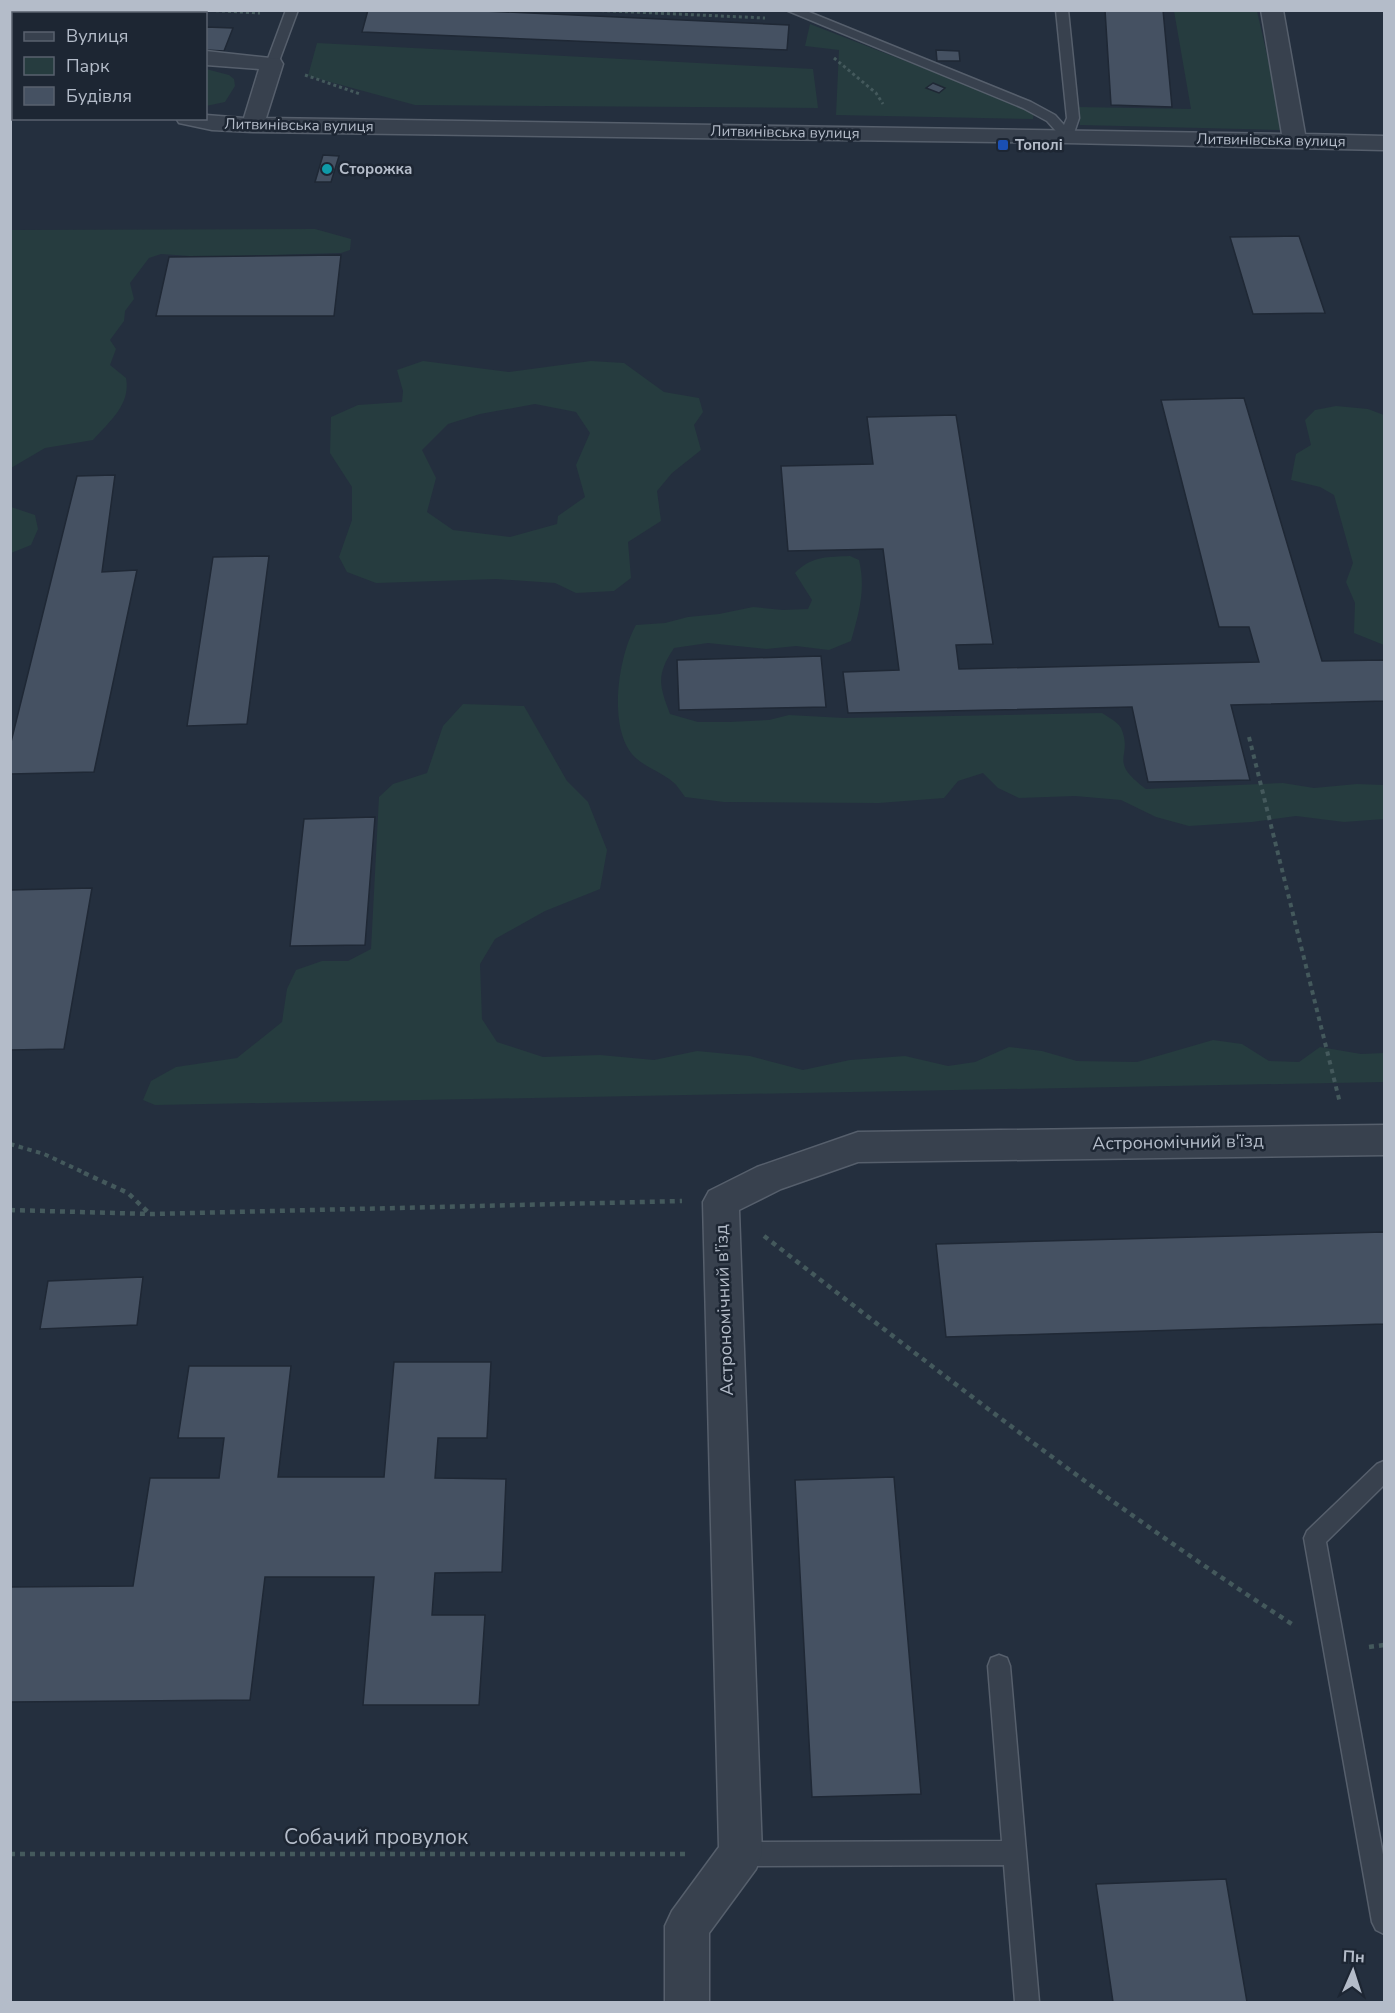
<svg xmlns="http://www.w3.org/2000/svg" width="1395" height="2013" font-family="'Nunito Sans',sans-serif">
<rect width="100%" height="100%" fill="#242f3e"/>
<path fill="#263c3f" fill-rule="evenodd" d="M1174,11H1257L1284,130L1080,125L1078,107L1191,109Z
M810,24L1034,111L1033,119L836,115L839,50L805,46Z
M317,43L813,69L818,108L415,105L308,76Z
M206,69L229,75L234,79L235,86L225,102L206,106Z
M315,229L351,239L350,250L341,253L204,257L161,254L149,258L130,283L134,299L125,311L124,321L110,340L116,349L110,365L126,378C131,404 110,421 93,440L45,448L11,468V230Z
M423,361L509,372L591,361L624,363L664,392L699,398L703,412L694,425L701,450L672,473L657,491L661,521L628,542L631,578L614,591L576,593L555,583L496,579L376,583L347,572L339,557L352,520V487L330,453L331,417L358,405L402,402L403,391L397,370ZM535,404L576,412L590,433L576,465L585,497L558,516L557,524L510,537L453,530L427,512L436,478L422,450L448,424L480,414Z
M1336,406L1368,409L1384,415V645L1354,633L1355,603L1346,582L1353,563L1334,495L1320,487L1291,480L1296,454L1311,445L1305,420L1315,410Z
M11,507L35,515L38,529L31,545L11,553Z
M850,556L859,560C866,589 859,613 851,641L829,650L796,646L766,649L708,643L674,648C656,675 659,685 670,714L698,722H730L769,720L789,715L844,718L1102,713C1108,717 1118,722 1121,728C1134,758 1106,759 1146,789L1283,783L1314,788L1357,784L1384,785V819L1344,822L1296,816L1252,822L1189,826L1156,817L1121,800L1075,796L1019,798L998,788L983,773L958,781L944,798L879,803L724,802L685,797C681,792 678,786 673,782C659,770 639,766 629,750C609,719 619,655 636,625L665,623L688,617L719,614L753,607L783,610L808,609L812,600L795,573C811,556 828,557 850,556Z
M463,704L524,706L567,781L588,802L607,850L600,889L545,911L495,939L480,964L482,1019L497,1042L543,1057L600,1055L654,1060L697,1051L750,1056L803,1070L850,1060L905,1056L948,1066L975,1062L1009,1047L1042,1051L1077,1061L1137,1062L1213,1040L1242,1044L1269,1061L1299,1062L1320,1047L1361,1054L1384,1053V1082L155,1105L143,1100L151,1081L176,1067L237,1058L282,1022L287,989L296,970L322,961H348L371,949L379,797L393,784L427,773L443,726Z"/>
<path fill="#455162" stroke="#1f2835" stroke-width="1.5" d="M13,10H143L142,14H14V34L10,33Z
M368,10H463L789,25L787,50L362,32Z
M1105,10H1163L1172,107L1111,105Z
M206,27L233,28L224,51L206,50Z
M936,50L959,51L960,61H937Z
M933,83L945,88L939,93L926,88Z
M323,155L339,156L331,182H315Z
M1299,236L1325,313L1253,314L1230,237Z
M341,255L334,316H156L169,257Z
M1244,398L1322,661L1384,660V701L1231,705L1250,780L1148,782L1132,707L848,713L843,672L899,670L883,549L788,551L781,466L873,464L867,417L956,415L993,644L956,645L959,669L1259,662L1249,627H1219L1161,400Z
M115,475L102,572L137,570L94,772L10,774V746L77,476Z
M269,556L247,724L187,726L213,557Z
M821,656L826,707L679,710L677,660Z
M375,817L365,945L290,946L304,819Z
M92,888L64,1049L10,1050V890Z
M1384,1232V1324L946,1337L936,1244Z
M143,1277L137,1325L40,1329L48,1281Z
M394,1362H491L487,1438H438L435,1478L506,1479L502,1572L435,1573L432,1615H485L479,1705H363L374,1577H265L250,1700L10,1702V1587L133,1586L150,1478H219L224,1438H178L189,1366H291L278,1477H384Z
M894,1477L921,1794L812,1797L795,1480Z
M1226,1879L1247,2002H1113L1096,1884Z"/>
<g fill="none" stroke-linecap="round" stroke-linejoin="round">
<defs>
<path id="lane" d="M286,10H298L278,64L276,67H268L266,64Z
M786,10H804L1031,102L1055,115L1064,125L1067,118L1056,10H1068L1079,118L1073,136L1067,140L1063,139L1047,121L1023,108Z
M1384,1461V1485L1326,1542L1384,1860V1934L1376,1930L1372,1922L1304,1538L1307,1531L1377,1464Z
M999,1655L1007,1658L1010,1666L1039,2002H1015L1004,1865L741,1866L733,1862L729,1854L733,1846L741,1842L1002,1841L988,1666L991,1658Z"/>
<path id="street" d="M1261,10H1283L1305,134L1384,136V150L1067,143L253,132L212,130L179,123L176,118H206V115L244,118L259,69L206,65V51L280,59L283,64L266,118L1282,134Z
M10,54L14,55V69L10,68Z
M1384,1125V1155L858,1162L781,1189L739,1210L762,1854L756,1869L709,1933V2002H665V1926L672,1911L719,1847L703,1202L709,1191L757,1167L858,1132Z"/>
</defs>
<use href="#lane" stroke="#565f6c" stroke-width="3"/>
<use href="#street" stroke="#565f6c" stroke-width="3"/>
<path stroke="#44595c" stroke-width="3" stroke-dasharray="3 3" stroke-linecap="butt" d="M204,10L260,13
M589,10L765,18
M834,58L876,93L883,104
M305,75L360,94
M10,112H14"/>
<path stroke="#44595c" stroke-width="4" stroke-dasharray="4.5 4.5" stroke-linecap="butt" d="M1249,737L1340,1103
M10,1144L44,1154L87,1174"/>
<path stroke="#44595c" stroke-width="4.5" stroke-dasharray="5 5" stroke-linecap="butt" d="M84,1173L128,1193L150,1214
M10,1210L150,1214L682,1201
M764,1236C938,1371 1110,1507 1295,1626
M1369,1647L1384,1645
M10,1854H685"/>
<use href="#lane" fill="#38414e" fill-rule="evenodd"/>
<use href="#street" fill="#38414e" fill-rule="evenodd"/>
</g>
<rect fill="#1a4fb4" stroke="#1d2633" stroke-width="2" x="997" y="139" width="12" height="12" rx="3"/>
<circle fill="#0f9aa8" stroke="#1d2633" stroke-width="2" cx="327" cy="169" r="6"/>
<g text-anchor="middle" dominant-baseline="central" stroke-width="5" stroke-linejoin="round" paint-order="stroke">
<g font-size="15" fill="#b4bcc9" stroke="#1d2633">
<text transform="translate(299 125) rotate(1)">Литвинівська вулиця</text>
<text transform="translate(785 132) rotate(1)">Литвинівська вулиця</text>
<text transform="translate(1271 140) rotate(1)">Литвинівська вулиця</text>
</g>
<g font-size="15" font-weight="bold" fill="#b4bcc9" stroke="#1d2633" text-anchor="start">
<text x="1015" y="145">Тополі</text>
<text x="339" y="169">Сторожка</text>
</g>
<g font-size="18" fill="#b4bcc9" stroke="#1d2633">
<text transform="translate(1178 1142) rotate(-1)">Астрономічний в'їзд</text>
<text transform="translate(724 1310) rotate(-92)">Астрономічний в'їзд</text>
</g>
<g font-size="21" fill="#b4bcc9" stroke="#1d2633">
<text x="376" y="1837">Собачий провулок</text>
</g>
</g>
<rect width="1395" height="2013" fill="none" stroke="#b4bcc9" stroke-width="24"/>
<rect x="12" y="12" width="195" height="108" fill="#1d2633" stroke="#59626f" stroke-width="1.5"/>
<rect x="24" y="32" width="30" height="9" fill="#38414e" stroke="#59626f" stroke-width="1.5"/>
<text x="66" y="42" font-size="18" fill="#b4bcc9">Вулиця</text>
<rect x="24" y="57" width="30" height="18" fill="#263c3f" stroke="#59626f" stroke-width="1.5"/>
<text x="66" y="72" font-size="18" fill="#b4bcc9">Парк</text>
<rect x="24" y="87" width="30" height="18" fill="#455162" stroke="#59626f" stroke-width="1.5"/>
<text x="66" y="102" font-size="18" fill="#b4bcc9">Будівля</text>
<g transform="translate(1353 1971) rotate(3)" stroke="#1d2633" stroke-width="4.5" paint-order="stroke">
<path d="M0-4.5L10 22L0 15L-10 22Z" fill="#b4bcc9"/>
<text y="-9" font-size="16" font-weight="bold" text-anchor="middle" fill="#b4bcc9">Пн</text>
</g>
</svg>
